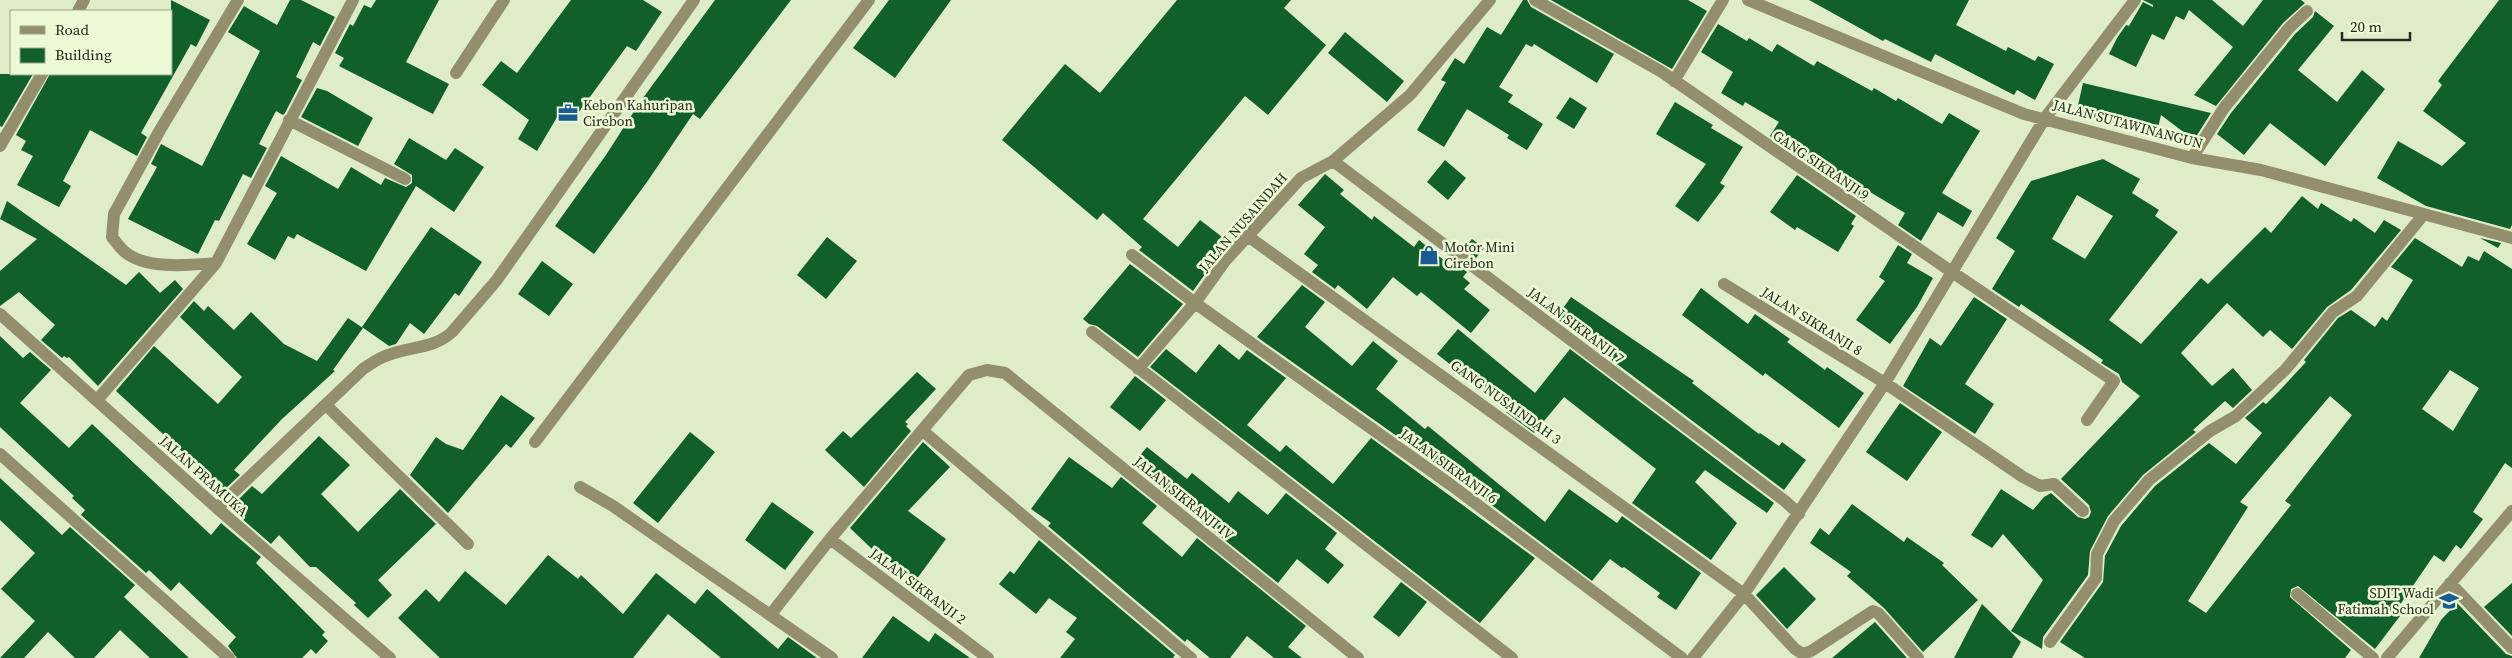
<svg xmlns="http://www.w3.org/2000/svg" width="2512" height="658" font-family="'Source Serif 4',serif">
<rect width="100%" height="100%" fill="#deecc9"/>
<path fill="#115f2a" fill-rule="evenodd" d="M171,0L210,20L196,47L191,44L141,133L147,137L137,156L90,130L63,181L71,186L59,207L17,185L33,156L21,150L26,141L16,135L50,74H171Z
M290,0H301L335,17L320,46L313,42L296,77L302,80L285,113L283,115L276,111L259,144L267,148L251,178L243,174L219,221L215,220L198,254L128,219L157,167L151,164L161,144L202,166L260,51L228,32L244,6L277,25Z
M376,0H439L406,62L449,84L433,114L339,66L344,58L335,53L350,24L353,26L364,5L371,8Z
M571,0H643L662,12L636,51L627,46L579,112L566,102L537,151L518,139L529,120L482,85L501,61L517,73Z
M715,0H791L700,119L693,114L647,182L594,254L555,226L606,155L640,102Z
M889,0H951L895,78L853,48Z
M1177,0H1291L1284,8L1326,45L1268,115L1245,96L1143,219L1178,247L1200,220L1226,240L1205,267L1208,270L1193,291L1139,250L1142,247L1103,213L1097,220L1002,140L1065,64L1100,93Z
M1523,0H1527L1531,7L1614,54L1597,83L1534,44L1532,47L1526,44L1499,87L1513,95L1508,102L1543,124L1527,150L1507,138L1509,135L1467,109L1444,147L1417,130L1446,82L1441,80L1455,58L1464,64L1487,27L1501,35Z
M1551,0H1688L1707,11L1672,69Z
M1809,0H1969L1956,25L2006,51L2008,47L2035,61L2038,56L2054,64L2035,100L2017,90L2014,95L1935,54L1931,62L1885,39L1883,41Z
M2143,0H2212L2243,26L2263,0H2301L2305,3L2283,23L2216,106L2194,95L2233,47L2189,10L2184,20L2176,16L2164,40L2152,34L2136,67L2109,54L2117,38L2126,25L2129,26L2143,2L2153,7V5Z
M2499,0H2512V225L2510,229L2426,206L2377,178L2398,141L2442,166L2466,143L2423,111L2442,85L2438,81Z
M2315,11L2334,26L2298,70L2337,102L2362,70L2385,89L2325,166L2270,123L2244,155L2217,134L2231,113L2295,34L2313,17Z
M1718,24L1747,41L1749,38L1772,52L1777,44L1814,66L1817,61L1872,91L1874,88L1896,101L1898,98L1942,124L1949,113L1980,131L1942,193L1972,211L1963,227L1938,212L1921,241L1898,225L1905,213L1870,192L1864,202L1770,136L1779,122L1745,102L1743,106L1721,93L1733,72L1701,52Z
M1345,32L1404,81L1387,102L1328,53Z
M0,74H33L2,127L0,126Z
M2083,83L2164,102L2211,113L2194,140L2161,115L2157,132L2076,114Z
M317,88L327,91L373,118L358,146L301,117Z
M1570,97L1587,108L1574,129L1556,118Z
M1675,102L1713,125L1711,128L1743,147L1720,183L1725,186L1698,222L1675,206L1706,164L1656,134Z
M409,138L446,160L455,148L484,167L454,212L416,186L366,271L297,234L294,239L288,236L275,260L247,244L277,193L265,186L281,156L338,189L351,167L381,185L385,178L406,187L412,183V175L394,164Z
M2103,159L2140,179L2132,193L2159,210L2155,216L2178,232L2109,320L2141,344L2201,278L2208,284L2265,227L2271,233L2302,196L2318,209L2321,203L2351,222L2354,218L2375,233L2384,220L2401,230L2351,290L2327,307L2292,349L2270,330L2263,337L2227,303L2181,353L2212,386L2233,368L2252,390L2233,408L2225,401L2193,430L2196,432L2143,475L2108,516L2090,551L2088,575L2043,637L2042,649L2011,631L2043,580L2003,534L1992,548L1971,535L2001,489L2033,510L2044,497L2051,493L2078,517L2085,519L2089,517L2091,512L2089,505L2061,479L2140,396L2122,382L2119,374L2101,363L2103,360L2021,304L2019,307L1992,289L2015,251L1996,238L2031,181ZM2077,195L2113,216L2085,259L2052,239Z
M1445,160L1466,178L1448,200L1427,182Z
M1325,174L1344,190L1340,194L1372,220L1374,216L1414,247L1419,240L1451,266L1454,262L1467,272L1463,277L1470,283L1464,289L1490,310L1471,333L1421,292L1417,296L1393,277L1367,309L1338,285L1335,289L1312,272L1318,265L1304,254L1325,227L1298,205Z
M1797,175L1856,216L1851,224L1854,226L1838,252L1797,227L1795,230L1770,212Z
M7,201L126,285L139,272L160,293L175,280L183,289L98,386L69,357L67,358L64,356L62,358L41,340L55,325L19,292L0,306V271L37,239L0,219Z
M431,227L482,262L459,296L455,293L424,334L410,323L396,344L389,346L362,327Z
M827,237L857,261L826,299L797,275Z
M2415,238L2462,267L2468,256L2479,261L2484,251L2512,269V468L2505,463L2473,512L2483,519L2461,549L2456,545L2444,562L2434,555L2395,612L2400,616L2375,649L2298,586L2291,589L2290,597L2351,650L2345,658H2085L2060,642L2103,582L2105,556L2121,526L2155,486L2209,443L2236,464L2262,433L2245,418L2263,402L2266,404L2280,390L2306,362L2304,360L2338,318L2351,310L2375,327L2382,317L2387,321L2413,280L2391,267ZM2450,370L2479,388L2453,431L2422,409ZM2330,396L2352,415L2285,501L2291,505L2206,613L2188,601L2248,507L2240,502Z
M2480,238L2501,243L2498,248Z
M1472,239L1484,248L1476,258L1464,249Z
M1898,245L1912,254L1907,263L1933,278L1917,307L1890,344L1856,320L1885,281L1879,277Z
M542,261L573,284L549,316L518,294Z
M1130,264L1183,304L1138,357L1097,326L1089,324L1083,319Z
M1302,285L1325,302L1305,327L1352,366L1373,341L1398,361L1376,389L1425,429L1428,426L1545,522L1569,489L1617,523L1622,516L1701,573L1676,610L1657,597L1660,593L1624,567L1622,568L1610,559L1592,581L1456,478L1257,337Z
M1701,288L1748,324L1755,314L1790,339L1787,342L1825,370L1827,367L1864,393L1839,428L1765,373L1763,376L1682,315Z
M1571,297L1694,381L1692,383L1759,434L1760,433L1779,446L1782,442L1806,460L1784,490L1556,318Z
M1974,297L2007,319L1965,384L1994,404L1975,434L1903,386L1930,338L1941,346Z
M194,301L204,311L208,306L234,330L251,312L284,344L317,361L348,318L363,328L333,370L335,371L282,419L234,470L240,475L224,490L116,391L154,346L218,404L242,377L180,317Z
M1458,329L1535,393L1570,349L1774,503L1767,513L1705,470L1695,482L1737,523L1711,560L1632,503L1656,469L1564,397L1534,433L1506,412L1508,409L1472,379L1468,383L1454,372L1456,369L1437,354Z
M0,336L23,358L30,352L51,370L20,403L69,448L92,424L211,535L221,523L261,557L256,563L325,632L322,635L328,641L316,654L311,649L302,658H237L228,646L236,637L179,582L171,591L149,570L146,573L81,515L85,510L72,498L74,496L0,427Z
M1219,344L1239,360L1247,350L1286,378L1247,425L1280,452L1286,445L1333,484L1371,438L1535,558L1480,623L1150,367L1166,349L1196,373Z
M917,372L936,389L905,422L908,424L906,426L911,431L864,487L825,450L843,431L851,438Z
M1135,376L1166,400L1140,431L1110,407Z
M501,395L535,418L511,448L506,444L448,513L410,475L436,437L446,444L463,450Z
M1900,403L1942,432L1907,481L1866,452Z
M690,432L715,452L658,523L633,503Z
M319,436L350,465L321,494L358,532L400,489L436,524L378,580L392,595L368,618L354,605L356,603L316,567H310L279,535L271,544L232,510L237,503L236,502L252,486L262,494Z
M923,442L950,467L908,511L946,539L916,580L872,549L850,528Z
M1147,447L1187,479L1192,473L1229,503L1238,491L1268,515L1286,493L1337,533L1325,549L1344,565L1328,584L1297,559L1278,583L1132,465Z
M1069,457L1112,488L1121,477L1157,506L1142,523L1182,557L1197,538L1306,626L1288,647L1302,658H1274L1247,636L1230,658H1210L1187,639L1185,642L1048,526L1051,523L1031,509Z
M0,478L62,535L70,527L135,585L124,597L189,658H150L120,630L94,658H75L48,632L24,658H0L35,621L1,589L35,553L0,520Z
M772,502L814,532L785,570L745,540Z
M1852,504L1904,542L1907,537L1944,563L1942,565L1978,600L1923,652L1884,608L1847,576L1851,572L1810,543L1820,528L1829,535Z
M1039,540L1175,655L1173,658H1060L1075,639L1066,632L1077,618L1049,598L1036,614L999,584L1010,571L1014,574Z
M548,555L578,579L581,575L623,614L656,573L695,604L707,589L778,649L788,637L817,658H721L668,614L633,658H440L398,618L426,589L439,602L465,571L506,605Z
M1784,567L1816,599L1787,629L1756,595Z
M1401,582L1427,602L1399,637L1373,617Z
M2512,583V636L2484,607Z
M2457,603L2506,654L2512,656V658H2419L2441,620Z
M1982,604L2021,642L2012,658H1954Z
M893,616L929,642L935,633L970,658H862Z
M1875,622L1907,658H1832Z"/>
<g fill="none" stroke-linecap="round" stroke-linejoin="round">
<path stroke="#938e6b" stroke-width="12" d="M1535,0L1662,72L1952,272L2114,381L2087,420
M1748,0L2024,114L2192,158L2261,170L2512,238
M78,11L84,0
M456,73L504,0
M1674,81L1723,0
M289,120L405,179
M0,146L42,74
M2192,158L2224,108L2289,28L2307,11
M1333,161L1785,501L1799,514
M1249,237L1744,594L1795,649L1803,654L1811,651L1873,611L1878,613L1918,658
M1132,255L1195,303L1451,485L1682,658
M216,263C191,265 146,270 125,252C120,248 116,242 112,237L114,214L160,130L238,0
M1724,284L1885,383L2023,477L2040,486L2054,484L2083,511
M0,314L217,508L390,658
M1092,332L1512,658
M1138,369L1195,303L1225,261L1301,178L1333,161L1410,95L1490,0
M97,400L216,263L353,0
M327,406L468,544
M923,431L1191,658
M535,442L869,0
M0,454L229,658
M580,487L613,506L832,658
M217,508L363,369C369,365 376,360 383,357C406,346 433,350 452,332L496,281L694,0
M830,539L988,658
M2450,583L2512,648
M2297,594L2373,658
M771,614L830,539L969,375L987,370L1005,373L1358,658
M2050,642L2096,578L2097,554L2114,521L2149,480L2210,431L2236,416L2286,369L2333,312L2357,296L2424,214
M1693,658L1744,594L1885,383L2045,118L2135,0
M2387,658L2512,511"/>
</g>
<defs>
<symbol id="office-bare" viewBox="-9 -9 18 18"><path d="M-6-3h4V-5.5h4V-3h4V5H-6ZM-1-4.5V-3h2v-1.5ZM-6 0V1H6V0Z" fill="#1a5c91" stroke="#ecf9d6" stroke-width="2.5" paint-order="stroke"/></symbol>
<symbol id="shop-bare" viewBox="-9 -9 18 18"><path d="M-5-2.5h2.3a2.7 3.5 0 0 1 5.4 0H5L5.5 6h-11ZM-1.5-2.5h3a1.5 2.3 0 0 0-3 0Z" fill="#1a5c91" stroke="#ecf9d6" stroke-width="2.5" paint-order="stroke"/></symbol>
<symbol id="school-bare" viewBox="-9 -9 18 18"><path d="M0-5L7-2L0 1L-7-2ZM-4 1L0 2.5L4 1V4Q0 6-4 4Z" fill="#1a5c91" stroke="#ecf9d6" stroke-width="2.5" paint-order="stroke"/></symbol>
</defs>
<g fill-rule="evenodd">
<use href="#office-bare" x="554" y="99" width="28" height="28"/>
<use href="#shop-bare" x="1415" y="241" width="28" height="28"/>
<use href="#school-bare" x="2435" y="587" width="28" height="28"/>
</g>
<g text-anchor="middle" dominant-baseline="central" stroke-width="5" stroke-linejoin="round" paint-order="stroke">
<g font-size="14" fill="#252a1d" stroke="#ecf9d6" text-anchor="start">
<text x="583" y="105">Kebon Kahuripan<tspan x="583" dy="16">Cirebon</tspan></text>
<text x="1444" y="247">Motor Mini<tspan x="1444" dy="16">Cirebon</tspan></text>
<text x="2434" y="593" text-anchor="end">SDIT Wadi<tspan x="2434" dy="16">Fatimah School</tspan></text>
</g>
<g font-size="14" fill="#252a1d" stroke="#ecf9d6">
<text transform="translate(2128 124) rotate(15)">JALAN SUTAWINANGUN</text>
<text transform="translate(1821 165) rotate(34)">GANG SIKRANJI 9</text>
<text transform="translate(1243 222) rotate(-49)">JALAN NUSAINDAH</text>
<text transform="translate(1812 321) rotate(32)">JALAN SIKRANJI 8</text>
<text transform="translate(1576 325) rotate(37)">JALAN SIKRANJI 7</text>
<text transform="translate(1506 402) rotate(36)">GANG NUSAINDAH 3</text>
<text transform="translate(1449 466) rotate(36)">JALAN SIKRANJI 6</text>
<text transform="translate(204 476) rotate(42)">JALAN PRAMUKA</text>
<text transform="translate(1184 498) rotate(39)">JALAN SIKRANJI IV</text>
<text transform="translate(918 586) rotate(37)">JALAN SIKRANJI 2</text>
</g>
</g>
<rect x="10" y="10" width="162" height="65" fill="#ecf9d6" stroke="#9ca68c"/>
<rect x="20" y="26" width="25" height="8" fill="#938e6b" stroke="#9ca68c"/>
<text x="55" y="35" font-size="15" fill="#252a1d">Road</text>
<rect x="20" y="48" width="25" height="15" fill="#115f2a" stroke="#9ca68c"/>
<text x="55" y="60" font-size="15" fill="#252a1d">Building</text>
<path d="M2342 32v8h68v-8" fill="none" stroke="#252a1d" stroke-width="2.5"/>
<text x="2350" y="32" font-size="15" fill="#252a1d" stroke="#ecf9d6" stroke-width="4" paint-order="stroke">20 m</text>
</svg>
